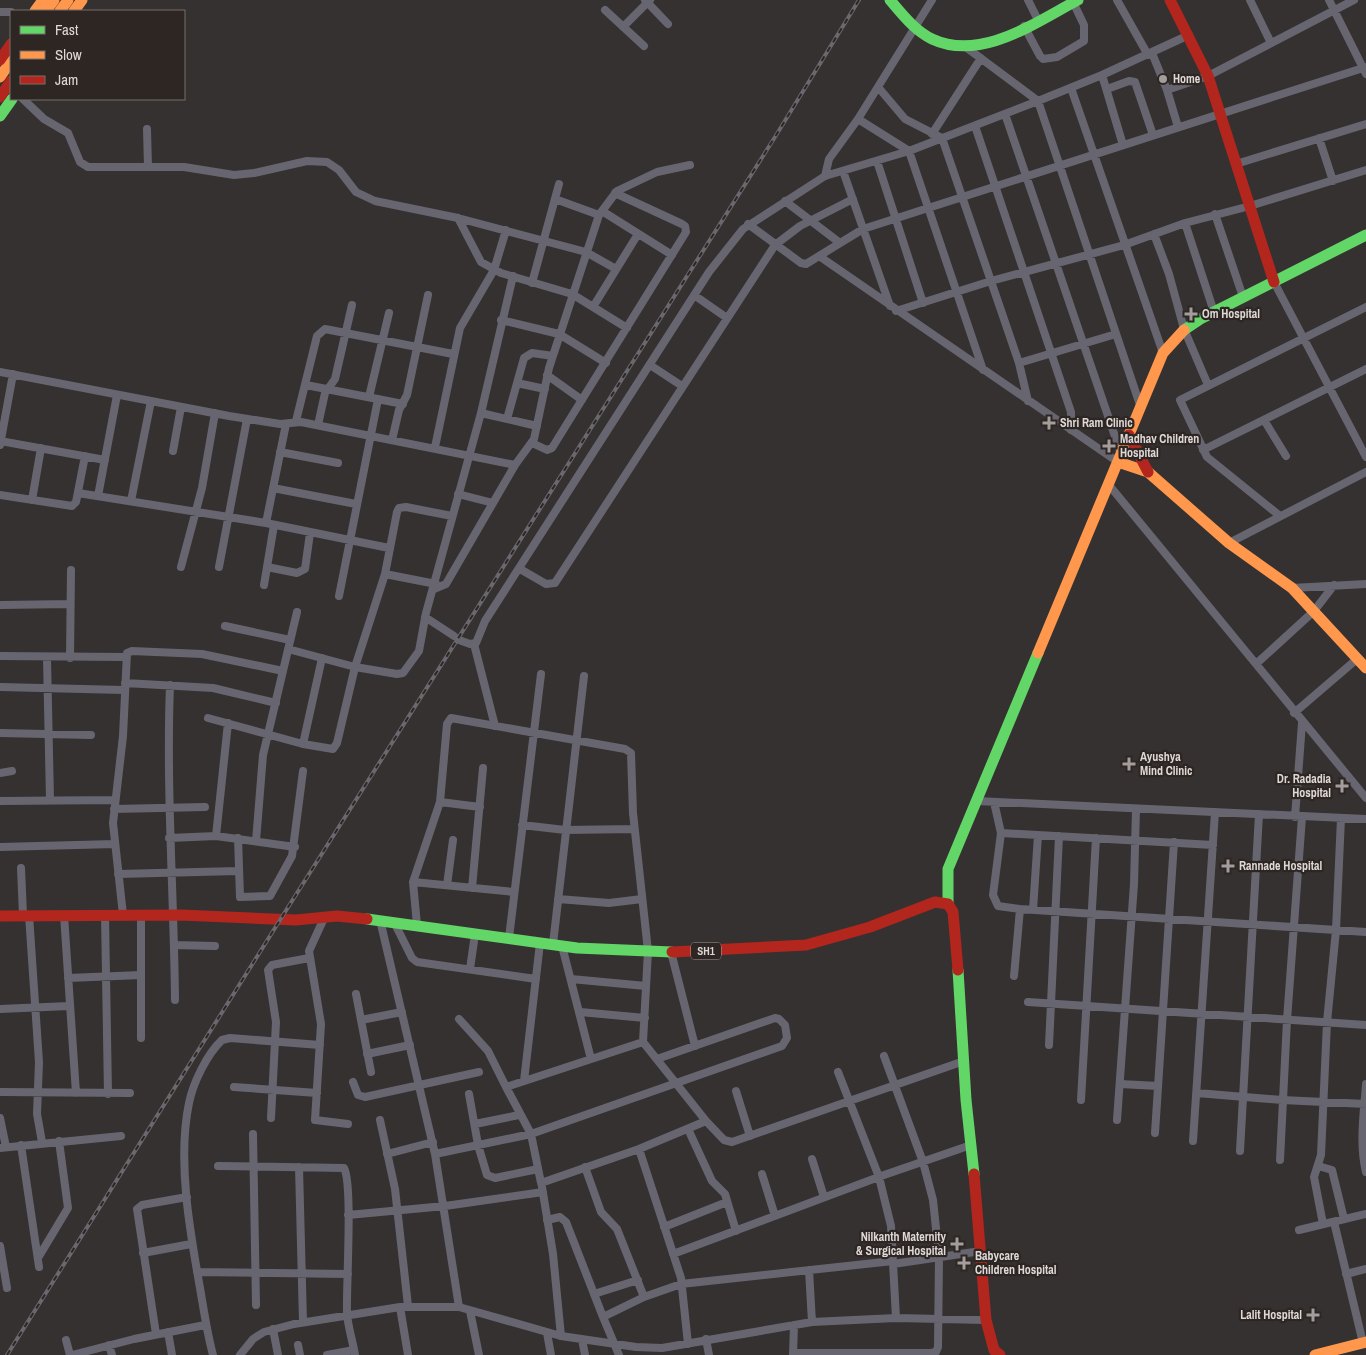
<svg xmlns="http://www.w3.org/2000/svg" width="1366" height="1355" font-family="'Archivo Narrow',sans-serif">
<rect width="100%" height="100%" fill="#353130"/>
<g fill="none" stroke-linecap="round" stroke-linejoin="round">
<path stroke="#676670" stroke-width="8" d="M645,0L668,24
M1028,0L1038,20
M1117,0L1148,55
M1250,0L1271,43
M1329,0L1366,74
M605,10L644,46
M0,12H11
M1024,26L1040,56L1043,59L1057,57L1084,41V25L1073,2
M623,27L650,0
M967,48L1038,101L1141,408
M1152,53L1167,90L1178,127
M1102,75L1123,145
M878,87L905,119L942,138L1019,363L1028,401
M1071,88L1163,353
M1107,89L1129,81L1135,82L1153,135
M1167,90L1208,76L1354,0
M23,99L44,119L68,133L80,162L88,167H184L234,175L254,173L307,161L327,162L339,170L356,192L375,201L458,218L586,252L616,269
M1005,114L1121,454
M858,119L909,151L983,370
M975,126L1071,412V430
M147,129L148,167
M932,134L981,58
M1319,138L1333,181
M877,161L923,303
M1236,164L1366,124
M843,171L890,306
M825,176L829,159L858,119L932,0
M555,199L599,215
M785,201L840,243
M602,211L672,255
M1215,214L1243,297
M458,218L481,262L501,273L572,294L627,328
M1185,223L1214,312
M748,224L801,263L806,264L863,229L1366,67
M1154,234L1169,274L1184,329L1208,385
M819,256L1118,462
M1274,282L1366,457
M532,283L559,184
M694,295L727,318
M593,307L638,234
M896,311L991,281L1124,245L1185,223L1250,206L1366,170
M501,320L559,334L606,363
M1019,363L1116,334
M650,365L682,386
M0,372L229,416L280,424L301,422L515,465L534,439L549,368L599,215L617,191L657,172L690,165
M547,375L582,400
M517,383L545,389
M306,385L403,404
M369,397L389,313
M481,413L537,426
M507,419L524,358L532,353L553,356
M1264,420L1286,456
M296,421L317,336L325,329L453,354
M318,425L325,393L335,379L352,305
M392,440L399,410L407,395L428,295
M0,441L105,460
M532,443L547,450L552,448L686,232L685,226L682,224L615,193
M0,445L13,374
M435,447L460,328L494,270L506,230
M1203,450L1366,369
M173,451L181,407
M280,452L338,463
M1109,485L1366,798
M273,488L356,504
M78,493L266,523L389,548
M458,494L493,503
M0,495L72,506L76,502L85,456
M98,496L117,395
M32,500L41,448
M131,501L151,401
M1280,516L1207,457L1180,400L1366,307
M266,523L286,424
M1229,543L1366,472
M181,567L202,488L215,413
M219,567L247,419
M267,567L297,573L305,569L310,533
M520,569L546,584L555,583L775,245L800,226L853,199
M385,574L436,584
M264,585L274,525
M1292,588L1366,584
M434,589L446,584L515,465
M339,596L378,399
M0,605L70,604
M425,617L454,636
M225,626L290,640
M459,640L470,644L476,643L485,621L709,272L743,229L825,176L909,151L1038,101L1102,75L1189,35
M474,644L495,726
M288,649L355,667L397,674L403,673L419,651L426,613L481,413L513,276
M0,656L126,657
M47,658L50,800
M70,658L71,570
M1256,664L1314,611L1334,585
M125,683L213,688L276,703
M170,685C166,790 174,895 175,1000
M0,687L124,690
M1294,713L1357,659
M208,718L303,744L333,749L337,743L355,667L385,574L397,512L399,508L406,507L452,516
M0,733L91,735
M303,744L322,658
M0,773L12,771
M0,801L115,800
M977,801L1366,819
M440,802L480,807
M994,802L1001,833L993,895L998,906L1020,909L1366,932
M114,809L205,807
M1295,817L1302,723
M522,825L565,830L634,829
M1001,833L1213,845
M216,836L228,723
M169,838L216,836L295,847
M238,838L240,897L270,896L292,856L303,771
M256,841L263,755L297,612
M0,847L115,844
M21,868L23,915
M118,874L238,871
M413,882L514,892
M447,885L453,840
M472,888L483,768
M558,899L609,903L642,899
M1033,910L1038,835
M29,915L39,1062L37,1114L42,1142
M64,915L76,1093
M105,915L108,1094
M123,915L113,823L123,736L127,653L132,651L202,654L283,671
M141,916V1038
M325,916L309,951L321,1024L315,1120L348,1124
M380,920L435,1154L459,1307L561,1336L636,1347L662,1348L812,1322L896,1318L986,1320
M394,922L412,958L417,962L536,979
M417,925L413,882L440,802L447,724L451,718L625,749L631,753L633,813L648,951L643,1042L506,1087L531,1134L541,1183L639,1149L681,1278L688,1344
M509,938L541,674
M553,944L584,676
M174,945L215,946
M562,946L591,1059
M671,952L695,1046
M470,969L475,934
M1014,976L1020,909
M68,978L141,975
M571,979L646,986
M356,994L371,1072
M1028,1002L1366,1025
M0,1009L69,1006
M580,1012L645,1018
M459,1019L488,1051L506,1087
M361,1020L402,1012
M1049,1045L1059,836
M367,1054L410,1045
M838,1072L879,1177L891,1226L896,1318
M524,1081L540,943
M353,1082L358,1095L365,1097L479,1072
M1120,1084L1158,1086
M1366,1084C1364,1113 1359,1143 1366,1172
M234,1087L317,1093
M736,1091L750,1136
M0,1092L130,1093
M1197,1093L1282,1100L1366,1104
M469,1094L478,1145L487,1175L495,1178L538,1169
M1081,1100L1096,838
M0,1118L6,1147
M271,1118L276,1022L268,970L272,965L309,958
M380,1120L395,1189L408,1306
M1117,1120L1134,884L1136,809
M706,1121L724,1140L732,1142L964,1061
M475,1124L519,1115
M688,1129L712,1181L725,1194L736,1231
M1155,1133L1174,842
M253,1134L256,1305
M1193,1141L1215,812
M21,1145L39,1267
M0,1148L121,1136
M639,1149L706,1121L643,1042
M1240,1151L1259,814
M387,1154L433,1142
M435,1154L531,1134L782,1046L787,1038L785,1025L779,1019L775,1018L657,1059
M812,1159L824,1197
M1280,1160L1287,1020L1302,817
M218,1166L344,1168C353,1184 346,1288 347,1314C348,1327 353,1342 355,1355
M1318,1166L1332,1170L1344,1219
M299,1167L303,1322
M585,1167L601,1212L617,1229L644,1297
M762,1174L775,1216
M542,1187L553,1254L561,1336
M348,1215L445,1206L543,1192
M547,1220L560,1217L566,1222L603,1317
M1334,1222L1363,1343
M1323,1224L1314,1177L1321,1155L1327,1022L1336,930L1341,818
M664,1227L727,1202
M1299,1230L1366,1214
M0,1246L7,1288
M143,1253L191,1244
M673,1254L884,1175L971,1145
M38,1258L68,1208L59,1141
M893,1264L981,1251
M809,1270L812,1322
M197,1272L348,1274
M1346,1274L1366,1269
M594,1294L638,1280
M400,1307L408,1355
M470,1311L479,1355
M273,1329L278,1355
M168,1332L172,1355
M547,1333L551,1355
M156,1334L137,1209L142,1205L187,1197
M582,1339L585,1355
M706,1339L709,1355
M66,1340L70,1355
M109,1345L112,1355
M298,1345L300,1355
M793,1353H931L936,1352L938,1347L939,1257L933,1200L923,1162L884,1056
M72,1355L134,1339L205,1325
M213,1355C207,1333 204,1311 200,1288C190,1232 177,1160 189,1103C193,1083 207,1054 222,1040L230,1038L320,1045
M240,1355L253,1339L264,1332L294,1324L400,1307H459
M327,1355L354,1350
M619,1355L603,1317L644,1297L681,1284L893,1261
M793,1355L794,1325"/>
<path stroke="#63d668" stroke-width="11" d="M890,0C902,14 915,31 932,39C981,62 1036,22 1078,0
M0,116L12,99
M1184,330L1202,318L1366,235
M948,904V869L1038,653
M367,919L577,948L672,952
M958,970L966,1100L974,1174"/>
<path stroke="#ff974d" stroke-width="11" d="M35,11L43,0
M46,11L54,0
M60,11L68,0
M74,11L82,0
M0,77L11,61
M1118,462L1148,472L1229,543L1292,588L1366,668
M1038,653L1163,353L1184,330
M1315,1355L1366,1342"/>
<path stroke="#b3261e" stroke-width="11" d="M1170,0L1208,76L1274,282
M0,60L11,44
M0,97L11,81
M1129,435L1148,472
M0,916L181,915L296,920L337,916L367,919
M672,952L806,945L870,927L935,902L948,904L953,912L958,970
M974,1174L986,1320L994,1350L1000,1355"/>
<defs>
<path id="rail" d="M7,1355L280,920L775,137L859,0"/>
</defs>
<use href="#rail" stroke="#6a686f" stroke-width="4"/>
<use href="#rail" stroke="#2e2623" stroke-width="2" stroke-dasharray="5.5" stroke-linecap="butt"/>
</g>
<g fill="#a39e9d" stroke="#2e2623" stroke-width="2">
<circle cx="1163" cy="79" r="5"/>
<path d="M1188.5 306.5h5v5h5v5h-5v5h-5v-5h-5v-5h5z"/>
<path d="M1046.5 415.5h5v5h5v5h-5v5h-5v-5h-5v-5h5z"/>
<path d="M1106.5 438.5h5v5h5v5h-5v5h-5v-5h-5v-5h5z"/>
<path d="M1126.5 756.5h5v5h5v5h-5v5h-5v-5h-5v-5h5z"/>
<path d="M1339.5 778.5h5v5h5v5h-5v5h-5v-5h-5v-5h5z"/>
<path d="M1225.5 858.5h5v5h5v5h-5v5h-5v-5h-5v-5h5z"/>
<path d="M954.5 1236.5h5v5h5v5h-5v5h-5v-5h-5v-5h5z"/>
<path d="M961.5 1255.5h5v5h5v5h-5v5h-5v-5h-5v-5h5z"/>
<path d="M1310.5 1307.5h5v5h5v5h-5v5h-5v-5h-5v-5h5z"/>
</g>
<g text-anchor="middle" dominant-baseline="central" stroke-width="4.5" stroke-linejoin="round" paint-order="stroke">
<rect fill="#2e2623" stroke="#a9a3a1" stroke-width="1" x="691" y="942.5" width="30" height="17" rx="4"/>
<g font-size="11" font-weight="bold" fill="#ded9d7">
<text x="706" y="951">SH1</text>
</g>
<g font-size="12" font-weight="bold" fill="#ded9d7" stroke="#2e2623" text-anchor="start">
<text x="1173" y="79">Home</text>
<text x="1202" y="314">Om Hospital</text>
<text x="1060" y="423">Shri Ram Clinic</text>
<text x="1120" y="439">Madhav Children<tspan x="1120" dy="14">Hospital</tspan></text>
<text x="1140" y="757">Ayushya<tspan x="1140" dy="14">Mind Clinic</tspan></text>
<text x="1331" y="779" text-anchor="end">Dr. Radadia<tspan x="1331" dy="14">Hospital</tspan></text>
<text x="1239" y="866">Rannade Hospital</text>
<text x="946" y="1237" text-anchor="end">Nilkanth Maternity<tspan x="946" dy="14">&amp; Surgical Hospital</tspan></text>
<text x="975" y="1256">Babycare<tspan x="975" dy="14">Children Hospital</tspan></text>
<text x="1302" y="1315" text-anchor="end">Lalit Hospital</text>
</g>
</g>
<rect x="10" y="10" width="175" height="90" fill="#2e2623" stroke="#746e6b"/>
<rect x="20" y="26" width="25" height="8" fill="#63d668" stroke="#746e6b"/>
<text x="55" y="35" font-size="15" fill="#ded9d7">Fast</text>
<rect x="20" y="51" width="25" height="8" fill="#ff974d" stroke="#746e6b"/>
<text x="55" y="60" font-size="15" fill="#ded9d7">Slow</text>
<rect x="20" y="76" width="25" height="8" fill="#b3261e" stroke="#746e6b"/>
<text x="55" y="85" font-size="15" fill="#ded9d7">Jam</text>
</svg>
